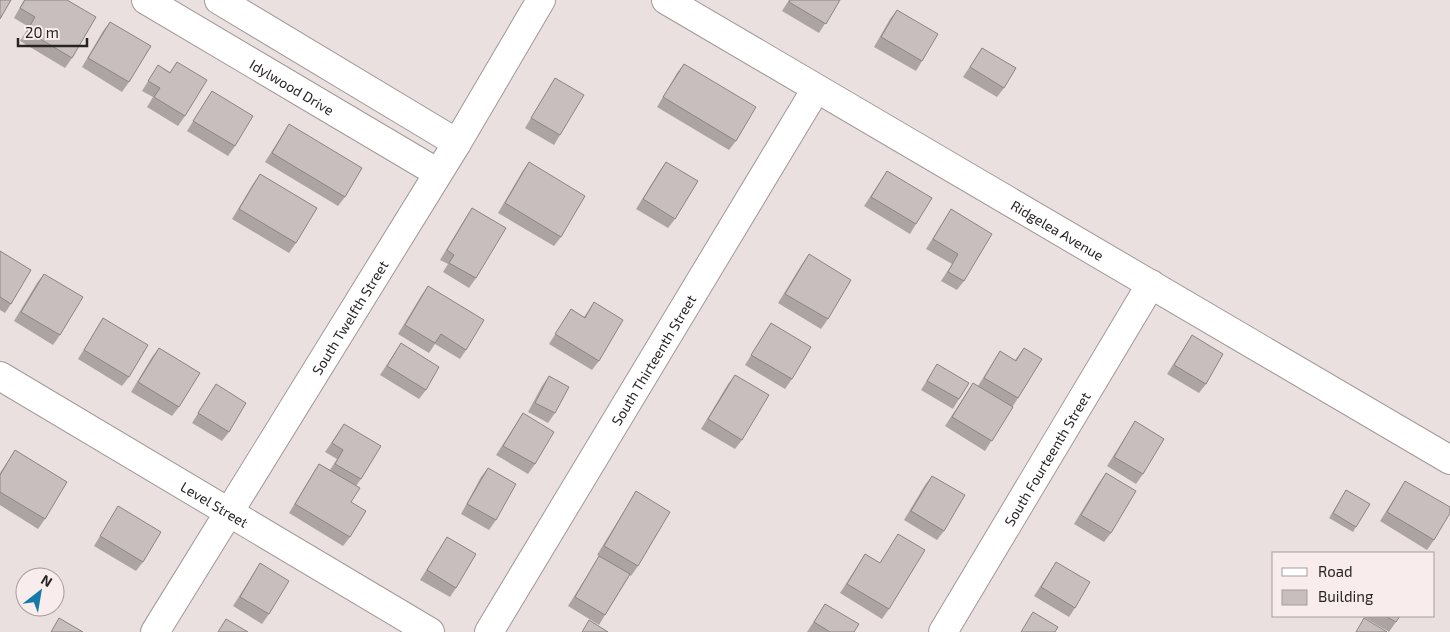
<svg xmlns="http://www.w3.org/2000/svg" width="1450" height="632" font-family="'Exo 2',sans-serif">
<rect width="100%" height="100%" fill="#eae0df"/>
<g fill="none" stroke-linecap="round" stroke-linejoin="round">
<defs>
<g id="minor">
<path id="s1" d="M146,0L438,173"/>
<path d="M219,0L457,143"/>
<path id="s2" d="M666,0L1450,460"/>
<path id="s3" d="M0,376L430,632"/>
<path id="s4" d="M155,632L457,143L541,0"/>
<path id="s5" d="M489,632L816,89"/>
<path id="s6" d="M943,632L1151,284"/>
</g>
</defs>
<use href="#minor" stroke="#a29897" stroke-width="30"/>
<use href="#minor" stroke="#fff" stroke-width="28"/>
</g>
<path fill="#aca3a3" d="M24,0H67L72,58L65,68L20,41L29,27L14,18Z
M789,0H840L819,33L782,11Z
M897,10L922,61L916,71L874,47L890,19Z
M110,22L129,82L122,92L82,67L103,31Z
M982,48L1004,88L997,97L963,77Z
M177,62L185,116L178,126L147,107L153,97L142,91L158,65L170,72Z
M684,64L736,141L729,150L657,107L677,73Z
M555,78L560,135L554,145L525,128Z
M212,91L235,146L228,156L187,131Z
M289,124L345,197L338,206L265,162Z
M529,162L561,237L554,246L498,213L522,172Z
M666,162L675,219L668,228L636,209L659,172Z
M887,171L916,224L910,234L864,206Z
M260,174L296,243L289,253L232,219L253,184Z
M472,208L476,278L469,288L443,272L448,264L440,260L466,217Z
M951,209L964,281L957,290L941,281L952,264L926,249Z
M0,251L11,304L5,313L0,310Z
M809,254L828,319L821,329L778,303L802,264Z
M44,274L60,335L53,345L14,321L37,283Z
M428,286L466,350L460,359L435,344L429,353L398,334L421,296Z
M594,302L599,361L592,370L549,344L571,309L584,317Z
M103,318L129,377L122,386L78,359Z
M771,323L792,379L785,389L745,365Z
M1192,335L1206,384L1199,393L1167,374Z
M401,343L426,390L419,399L380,375Z
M159,348L179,407L172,416L131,392L152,357Z
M1024,348L1018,398L985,451L945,426L973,383L978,386L1000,351L1015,360Z
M937,364L959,399L953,409L921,390Z
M735,375L742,440L735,449L701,429L728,384Z
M549,376L555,413L548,423L528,412L542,386Z
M216,384L229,432L222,441L192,423Z
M523,413L535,464L528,474L496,455Z
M1135,421L1143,474L1136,484L1107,466L1129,431Z
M344,424L361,479L356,486L351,502L350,537L343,546L289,513L313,473L319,464L330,470L337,459L325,452Z
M15,450L45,519L38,529L0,505V473Z
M488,468L496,520L489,530L461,514L481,477Z
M1106,473L1111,533L1104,542L1074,524L1099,483Z
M932,476L944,531L937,540L904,520L925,485Z
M1405,481L1434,540L1427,550L1380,521Z
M1346,490L1356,527L1353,532L1329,518Z
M636,491L638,566L631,576L630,575L605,615L599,625L568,606L593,566L599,556L597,555L630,501Z
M118,506L143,562L136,571L94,546Z
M898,534L889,609L882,619L840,593L865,554L880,563Z
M447,537L456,588L450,597L420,580Z
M1056,562L1075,608L1069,617L1034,596Z
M260,563L269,614L262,624L233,606Z
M825,604L854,632H807Z
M1362,616H1400L1389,632Z"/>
<path fill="#c8bebd" stroke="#8c8584" d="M0,0H11L0,19Z
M25,0H67L96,17L72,58L27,31L35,17L20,8Z
M790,0H840L826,24L789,2Z
M897,10L938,34L922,61L881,37Z
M110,22L151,46L129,82L88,58Z
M982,48L1016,68L1004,88L970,67Z
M177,62L207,80L185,116L154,97L160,88L148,81L158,65L170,73Z
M684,64L756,107L736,141L663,97Z
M555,78L584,95L560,135L531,118Z
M212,91L253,116L235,146L193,121Z
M289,124L362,168L345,197L272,153Z
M529,162L585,196L561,237L505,203Z
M666,162L698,181L675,219L643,199Z
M887,171L932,198L916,224L871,197Z
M260,174L317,208L296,243L239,209Z
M472,208L506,228L476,278L449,263L454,255L447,250Z
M951,209L992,234L964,281L948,272L958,254L933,239Z
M0,251L31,270L11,304L0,297Z
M809,254L851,280L828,319L785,294Z
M44,274L83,297L60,335L21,312Z
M428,286L484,320L466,350L441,334L435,343L405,325Z
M594,302L623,320L599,361L555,334L571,309L585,318Z
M103,318L148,345L129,377L84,350Z
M771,323L811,347L792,379L751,355Z
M1192,335L1223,354L1206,384L1174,365Z
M401,343L439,367L426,390L387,366Z
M159,348L200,373L179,407L138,382Z
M1024,348L1042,359L1018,398L984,378L1000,351L1016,361Z
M937,364L969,383L959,399L927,381Z
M735,375L769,395L742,440L708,419Z
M549,376L569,387L555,413L535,403Z
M973,383L1013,407L992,441L952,417Z
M216,384L246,403L229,432L198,413Z
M523,413L554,432L535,464L503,446Z
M1135,421L1164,439L1143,474L1114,457Z
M344,424L381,446L361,479L335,464L343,450L332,443Z
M15,450L67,482L45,519L0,492V475Z
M319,464L360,488L351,502L366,511L350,537L295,504Z
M488,468L516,484L496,520L467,504Z
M1106,473L1136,491L1111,533L1081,515Z
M932,476L965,495L944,531L911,511Z
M1405,481L1450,507V513L1434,540L1387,512Z
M1346,490L1370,504L1356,527L1333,513Z
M636,491L670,512L638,566L604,546Z
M118,506L161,532L143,562L100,536Z
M898,534L925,550L889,609L847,584L865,554L880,563Z
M447,537L476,554L456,588L427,570Z
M599,556L630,574L605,615L575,597Z
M1056,562L1090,582L1075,608L1041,587Z
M260,563L289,581L269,614L240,597Z
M825,604L859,624L854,632H830L814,622Z
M1033,612L1058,627L1055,632H1021Z
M1385,616H1400L1396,622Z
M59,618L83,632H51Z
M1364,618L1387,632H1356Z
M226,619L248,632H218Z
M589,620L608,632H582Z"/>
<g text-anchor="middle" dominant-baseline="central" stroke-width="4.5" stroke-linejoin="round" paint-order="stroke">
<g font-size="14" fill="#282424" stroke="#f8edec">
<text stroke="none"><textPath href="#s1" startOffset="170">Idylwood Drive</textPath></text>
<text stroke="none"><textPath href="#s2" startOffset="454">Ridgelea Avenue</textPath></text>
<text stroke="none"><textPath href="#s4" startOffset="370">South Twelfth Street</textPath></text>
<text stroke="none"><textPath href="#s5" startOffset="318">South Thirteenth Street</textPath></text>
<text stroke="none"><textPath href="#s6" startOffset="202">South Fourteenth Street</textPath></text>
<text stroke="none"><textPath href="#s3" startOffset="250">Level Street</textPath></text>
</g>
</g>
<rect x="1272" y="552" width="162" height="65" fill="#f8edec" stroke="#a59d9c"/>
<rect x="1282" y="568" width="25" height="8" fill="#ffffff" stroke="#a59d9c"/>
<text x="1318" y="577" font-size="15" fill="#282424">Road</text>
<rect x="1282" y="590" width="25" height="15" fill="#c8bebd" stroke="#a59d9c"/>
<text x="1318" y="602" font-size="15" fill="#282424">Building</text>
<g transform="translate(40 592) rotate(31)"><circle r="24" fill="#f8edec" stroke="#a59d9c"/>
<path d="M0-4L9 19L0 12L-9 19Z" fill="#157aa5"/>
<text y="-8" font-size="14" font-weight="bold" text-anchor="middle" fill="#282424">N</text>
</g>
<path d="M18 38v8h69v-8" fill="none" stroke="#282424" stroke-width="2.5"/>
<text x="25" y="38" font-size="15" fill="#282424" stroke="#f8edec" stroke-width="4" paint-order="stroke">20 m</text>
</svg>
